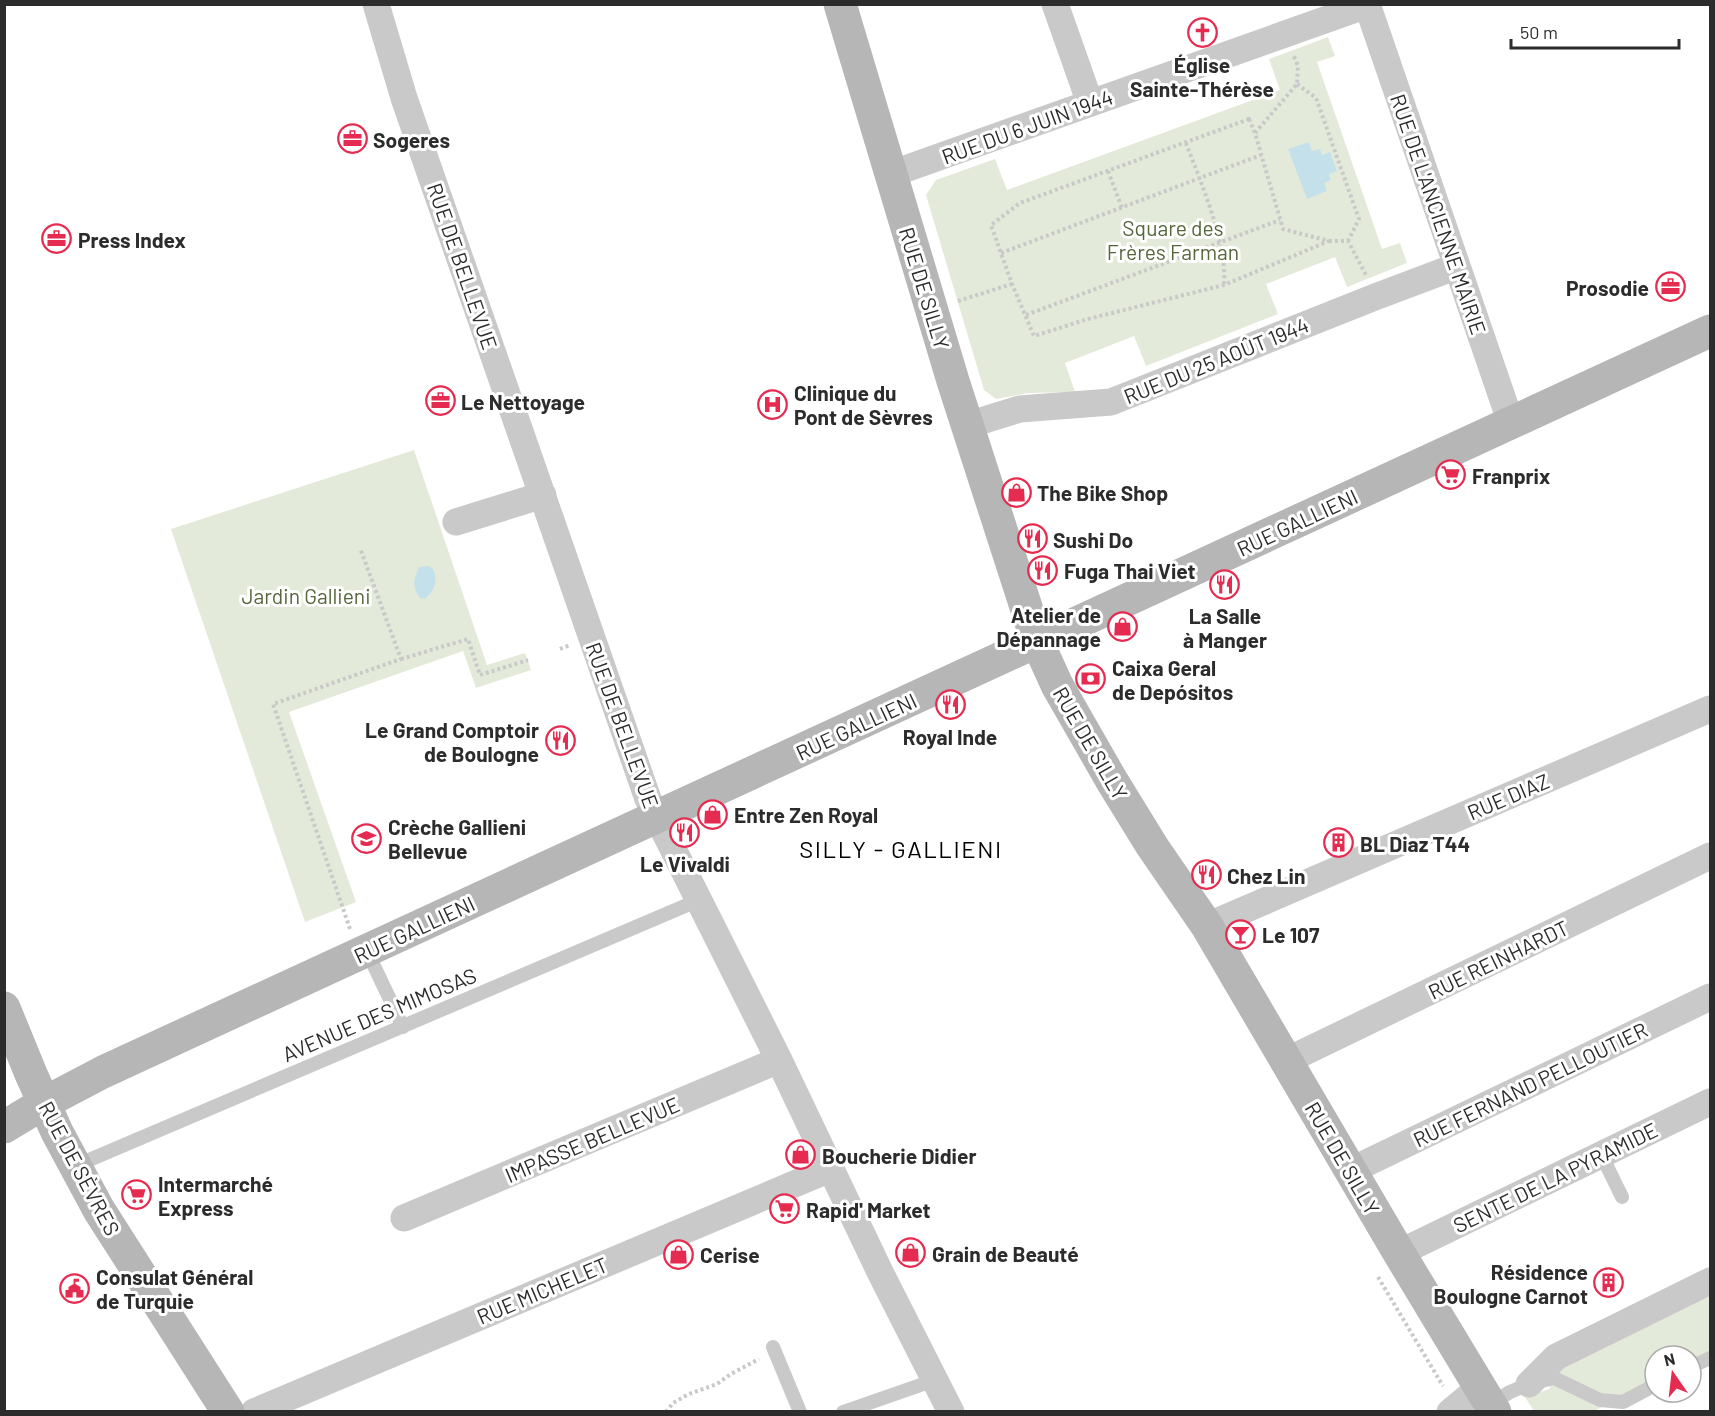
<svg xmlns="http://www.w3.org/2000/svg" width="1715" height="1416" font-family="Barlow,sans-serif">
<rect width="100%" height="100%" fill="#fff"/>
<path fill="#e4ead9" d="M1328,37L1335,56L1317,62L1382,249L1400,243L1407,263L1347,287L1335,257L1266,284L1278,314L1146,366L1134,336L1065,363L1075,392L1029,393L996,399L984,390L926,195L936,180L995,159L1007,190L1280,90L1269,59Z
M414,450L487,665L525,653L531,670L476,688L463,651L289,712L356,902L305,922L171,529Z
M1710,1289V1352L1691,1362V1356H1655V1380L1594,1411H1534L1525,1397L1549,1389L1561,1361Z"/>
<path fill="#c4e0eb" d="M1309,142L1312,151L1320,149L1322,155L1330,152L1337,171L1329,174L1331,180L1324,183L1327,191L1307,199L1288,149Z
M429,566C441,574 435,593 424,599L420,598C412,586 413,581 419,567Z"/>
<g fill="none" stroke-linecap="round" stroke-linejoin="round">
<path stroke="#c9c9c9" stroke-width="4" stroke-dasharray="3 3" stroke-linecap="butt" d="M1297,84L1316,98L1359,219L1348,241
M1249,119L1255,133L1283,229L1329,241L1224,285L1088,319L1034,336L1012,284L991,225L1020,203Z
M1255,133L1297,84L1298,66L1293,54
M1186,143C1201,183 1227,242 1224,285
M1108,171L1122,208
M1329,241H1348L1367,277
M1001,253L1261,155
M958,301L1012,284
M1026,315L1280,220
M560,649L570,645
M401,659L468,639L480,675L528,660
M350,929L273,704L401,659L360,548
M1378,1277L1443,1386
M1668,1398L1680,1392
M666,1412L673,1403L689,1394L717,1384L731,1374L759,1359"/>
<path stroke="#c9c9c9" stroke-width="14" d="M367,951L403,1027
M1601,1154L1622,1197
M75,1166L699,900
M773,1347L800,1412
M1691,1367L1710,1358
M1491,1404L1510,1392L1529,1384L1554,1378L1600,1400L1623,1402L1655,1385
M843,1412L935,1380"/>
<path stroke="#c9c9c9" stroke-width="27" d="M376,4L404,98L648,799L779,1060L881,1274L951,1412
M1055,4L1090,103
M1367,4L1511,423
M891,174L1367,5
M968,425L1020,409L1111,402L1375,297L1457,266
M456,522L543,495
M1207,926L1710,709
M1286,1061L1710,856
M1350,1171L1710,997
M404,1218L779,1060
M1399,1253L1710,1102
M1529,1384L1556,1357L1710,1281
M254,1412L830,1169
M1450,1412L1468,1397L1483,1390"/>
<path stroke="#b6b6b6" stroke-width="33" d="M840,4L953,381L1037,641L1057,685L1112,781L1152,846L1207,926L1399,1253L1495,1412
M4,1008L31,1074L57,1132L99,1210L228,1412
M4,1127L44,1103L103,1072L1710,331"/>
</g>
<defs>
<symbol id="church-ring" viewBox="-11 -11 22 22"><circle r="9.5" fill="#fff" stroke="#e62b50" stroke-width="1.5"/><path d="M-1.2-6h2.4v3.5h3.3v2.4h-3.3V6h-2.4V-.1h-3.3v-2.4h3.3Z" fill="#e62b50"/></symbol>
<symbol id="office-ring" viewBox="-11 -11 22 22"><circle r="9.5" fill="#fff" stroke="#e62b50" stroke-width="1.5"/><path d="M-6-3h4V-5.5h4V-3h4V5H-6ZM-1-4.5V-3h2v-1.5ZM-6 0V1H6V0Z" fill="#e62b50"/></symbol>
<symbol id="hospital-ring" viewBox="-11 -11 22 22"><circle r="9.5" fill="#fff" stroke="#e62b50" stroke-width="1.5"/><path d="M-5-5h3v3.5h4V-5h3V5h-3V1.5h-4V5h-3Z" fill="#e62b50"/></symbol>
<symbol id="supermarket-ring" viewBox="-11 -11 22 22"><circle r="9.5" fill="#fff" stroke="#e62b50" stroke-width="1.5"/><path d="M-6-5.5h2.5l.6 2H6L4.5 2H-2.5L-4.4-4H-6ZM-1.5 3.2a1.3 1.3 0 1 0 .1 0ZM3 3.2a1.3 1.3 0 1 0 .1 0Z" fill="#e62b50"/></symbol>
<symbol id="shop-ring" viewBox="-11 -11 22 22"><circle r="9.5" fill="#fff" stroke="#e62b50" stroke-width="1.5"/><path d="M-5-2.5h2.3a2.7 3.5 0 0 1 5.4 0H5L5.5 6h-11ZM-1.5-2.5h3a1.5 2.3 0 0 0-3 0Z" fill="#e62b50"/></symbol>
<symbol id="restaurant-ring" viewBox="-11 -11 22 22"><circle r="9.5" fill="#fff" stroke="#e62b50" stroke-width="1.5"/><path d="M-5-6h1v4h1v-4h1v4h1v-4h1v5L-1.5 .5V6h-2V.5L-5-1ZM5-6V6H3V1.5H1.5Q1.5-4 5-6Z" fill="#e62b50"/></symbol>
<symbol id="bank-ring" viewBox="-11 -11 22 22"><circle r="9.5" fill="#fff" stroke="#e62b50" stroke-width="1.5"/><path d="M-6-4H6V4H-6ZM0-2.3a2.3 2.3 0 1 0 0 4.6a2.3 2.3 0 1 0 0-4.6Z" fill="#e62b50"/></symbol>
<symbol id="school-ring" viewBox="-11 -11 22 22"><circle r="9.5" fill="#fff" stroke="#e62b50" stroke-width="1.5"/><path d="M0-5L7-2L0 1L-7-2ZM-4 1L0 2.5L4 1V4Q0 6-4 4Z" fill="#e62b50"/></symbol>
<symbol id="building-ring" viewBox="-11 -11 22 22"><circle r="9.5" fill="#fff" stroke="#e62b50" stroke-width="1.5"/><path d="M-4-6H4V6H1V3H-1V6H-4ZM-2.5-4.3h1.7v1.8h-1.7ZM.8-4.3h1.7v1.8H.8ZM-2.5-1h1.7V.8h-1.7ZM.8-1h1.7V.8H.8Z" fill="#e62b50"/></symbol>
<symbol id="bar-ring" viewBox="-11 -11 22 22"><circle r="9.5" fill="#fff" stroke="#e62b50" stroke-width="1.5"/><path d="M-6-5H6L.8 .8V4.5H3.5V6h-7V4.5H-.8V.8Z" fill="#e62b50"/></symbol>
<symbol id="civic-ring" viewBox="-11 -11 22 22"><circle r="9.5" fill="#fff" stroke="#e62b50" stroke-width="1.5"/><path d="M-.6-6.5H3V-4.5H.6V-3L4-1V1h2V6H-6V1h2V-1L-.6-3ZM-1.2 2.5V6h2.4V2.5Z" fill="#e62b50"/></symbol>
</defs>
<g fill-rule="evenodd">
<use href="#church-ring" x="1186" y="16" width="33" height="33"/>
<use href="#office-ring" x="336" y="122" width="33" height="33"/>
<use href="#office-ring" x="40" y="222" width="33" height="33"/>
<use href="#office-ring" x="1654" y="270" width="33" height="33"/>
<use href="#office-ring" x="424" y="384" width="33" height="33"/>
<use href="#hospital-ring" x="756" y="388" width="33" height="33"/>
<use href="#supermarket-ring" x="1434" y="458" width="33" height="33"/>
<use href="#shop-ring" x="1000" y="476" width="33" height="33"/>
<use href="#restaurant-ring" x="1016" y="522" width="33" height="33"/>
<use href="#restaurant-ring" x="1026" y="554" width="33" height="33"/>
<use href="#restaurant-ring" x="1208" y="568" width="33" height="33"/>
<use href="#shop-ring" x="1106" y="610" width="33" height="33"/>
<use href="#bank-ring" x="1074" y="662" width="33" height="33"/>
<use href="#restaurant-ring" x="934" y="688" width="33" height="33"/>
<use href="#restaurant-ring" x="544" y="724" width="33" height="33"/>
<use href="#shop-ring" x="696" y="798" width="33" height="33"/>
<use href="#restaurant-ring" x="668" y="816" width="33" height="33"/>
<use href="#school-ring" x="350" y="822" width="33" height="33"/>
<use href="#building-ring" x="1322" y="826" width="33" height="33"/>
<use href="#restaurant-ring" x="1190" y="858" width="33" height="33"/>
<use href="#bar-ring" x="1224" y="918" width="33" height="33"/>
<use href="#shop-ring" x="784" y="1138" width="33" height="33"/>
<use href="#supermarket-ring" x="120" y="1178" width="33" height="33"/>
<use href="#supermarket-ring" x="768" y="1192" width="33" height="33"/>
<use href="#shop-ring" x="894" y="1236" width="33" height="33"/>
<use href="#shop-ring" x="662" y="1238" width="33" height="33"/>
<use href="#building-ring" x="1592" y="1266" width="33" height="33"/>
<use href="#civic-ring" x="58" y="1272" width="33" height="33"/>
</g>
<g text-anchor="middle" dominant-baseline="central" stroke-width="6" stroke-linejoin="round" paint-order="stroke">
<g font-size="21" font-weight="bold" fill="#2c2c2c" stroke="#fff" text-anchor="start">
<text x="1202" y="64" text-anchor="middle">Église<tspan x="1202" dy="24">Sainte-Thérèse</tspan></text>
<text x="373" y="139">Sogeres</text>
<text x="78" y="239">Press Index</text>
<text x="1649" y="287" text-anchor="end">Prosodie</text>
<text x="794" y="392">Clinique du<tspan x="794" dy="24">Pont de Sèvres</tspan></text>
<text x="461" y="401">Le Nettoyage</text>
<text x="1472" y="475">Franprix</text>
<text x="1037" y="492">The Bike Shop</text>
<text x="1053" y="539">Sushi Do</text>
<text x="1064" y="570">Fuga Thai Viet</text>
<text x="1101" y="614" text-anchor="end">Atelier de<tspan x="1101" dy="24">Dépannage</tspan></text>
<text x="1225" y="615" text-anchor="middle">La Salle<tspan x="1225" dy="24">à Manger</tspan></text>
<text x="1112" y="667">Caixa Geral<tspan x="1112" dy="24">de Depósitos</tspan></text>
<text x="539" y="729" text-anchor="end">Le Grand Comptoir<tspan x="539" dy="24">de Boulogne</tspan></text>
<text x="950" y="736" text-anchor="middle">Royal Inde</text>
<text x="734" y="814">Entre Zen Royal</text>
<text x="388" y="826">Crèche Gallieni<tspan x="388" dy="24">Bellevue</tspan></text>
<text x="1360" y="843">BL Diaz T44</text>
<text x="685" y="863" text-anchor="middle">Le Vivaldi</text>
<text x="1227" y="875">Chez Lin</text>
<text x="1262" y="934">Le 107</text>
<text x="822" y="1155">Boucherie Didier</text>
<text x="158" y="1183">Intermarché<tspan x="158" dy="24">Express</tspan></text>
<text x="806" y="1209">Rapid' Market</text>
<text x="932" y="1253">Grain de Beauté</text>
<text x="700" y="1254">Cerise</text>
<text x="1588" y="1271" text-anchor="end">Résidence<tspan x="1588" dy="24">Boulogne Carnot</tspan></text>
<text x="96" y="1276">Consulat Général<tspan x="96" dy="24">de Turquie</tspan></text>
</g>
<g font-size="21" fill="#2c2c2c" stroke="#fff">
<text transform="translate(1027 126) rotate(-20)">RUE DU 6 JUIN 1944</text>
<text transform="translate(1439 214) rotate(71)">RUE DE L'ANCIENNE MAIRIE</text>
<text transform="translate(463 266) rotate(71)">RUE DE BELLEVUE</text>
<text transform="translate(925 288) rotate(73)">RUE DE SILLY</text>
<text transform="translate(1216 360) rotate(-22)">RUE DU 25 AOÛT 1944</text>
<text transform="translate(1297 522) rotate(-25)">RUE GALLIENI</text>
<text transform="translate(623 725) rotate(70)">RUE DE BELLEVUE</text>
<text transform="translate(856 726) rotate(-25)">RUE GALLIENI</text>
<text transform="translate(1091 743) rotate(60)">RUE DE SILLY</text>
<text transform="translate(1508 796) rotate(-23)">RUE DIAZ</text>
<text transform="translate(414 929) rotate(-25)">RUE GALLIENI</text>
<text transform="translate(1498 959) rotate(-26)">RUE REINHARDT</text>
<text transform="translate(379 1014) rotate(-23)">AVENUE DES MIMOSAS</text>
<text transform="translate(1530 1084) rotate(-26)">RUE FERNAND PELLOUTIER</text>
<text transform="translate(592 1139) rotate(-23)">IMPASSE BELLEVUE</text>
<text transform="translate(1343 1158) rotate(60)">RUE DE SILLY</text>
<text transform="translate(80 1168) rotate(62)">RUE DE SÈVRES</text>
<text transform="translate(1555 1177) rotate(-26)">SENTE DE LA PYRAMIDE</text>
<text transform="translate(542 1290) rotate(-23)">RUE MICHELET</text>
</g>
<g font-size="21" fill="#546739" stroke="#fff">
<text x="1173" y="227">Square des<tspan x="1173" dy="24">Frères Farman</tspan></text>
<text x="306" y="595">Jardin Gallieni</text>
</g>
<g font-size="24" letter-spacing="1.5" fill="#000" stroke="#fff">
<text x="901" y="848">SILLY - GALLIENI</text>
</g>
</g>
<rect width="1715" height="1416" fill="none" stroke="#2c2c2c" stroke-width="12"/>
<g transform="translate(1673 1374) rotate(346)"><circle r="28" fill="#ffffff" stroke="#ababab" stroke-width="1.5"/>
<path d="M0-4.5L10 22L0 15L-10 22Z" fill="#e62b50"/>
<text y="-9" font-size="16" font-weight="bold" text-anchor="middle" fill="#2c2c2c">N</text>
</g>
<path d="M1511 39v9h168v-9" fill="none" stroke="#2c2c2c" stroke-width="3"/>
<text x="1520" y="39" font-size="18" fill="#2c2c2c" stroke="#ffffff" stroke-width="4.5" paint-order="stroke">50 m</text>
</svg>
